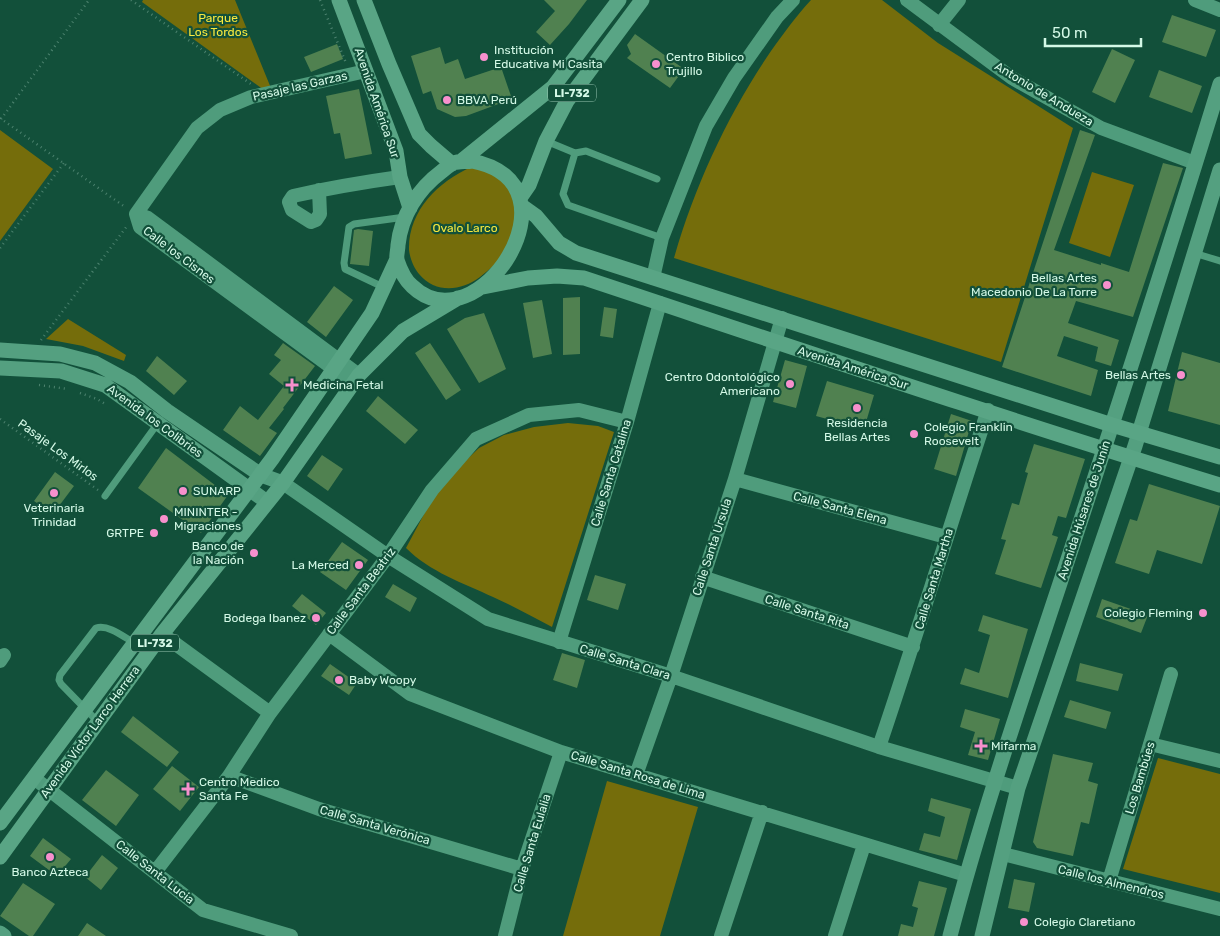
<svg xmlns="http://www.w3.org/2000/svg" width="1220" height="936" font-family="Rubik,sans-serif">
<rect width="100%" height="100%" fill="#12503a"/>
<path fill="#756d0b" d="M143,0H235L275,98L142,2Z
M811,0H882L938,43L1073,128L1001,362L674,258C695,185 728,114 771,51C784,33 796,16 811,0Z
M0,130L53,169L0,241Z
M471,167L498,169L520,206C516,219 513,237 507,250C503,258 488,271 480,277C461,291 436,294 419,274C414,268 410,259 409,250C408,211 438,182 471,167Z
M1092,172L1134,185L1110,257L1069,243Z
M68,319L126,355L124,361L83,346L46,339Z
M568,423L598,426L614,432L552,627C533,617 513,606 493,597C463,583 430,572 406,548L439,486L479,448L504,435L534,427Z
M1158,758L1220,774V893L1123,869Z
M607,781L698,807L660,936H563Z"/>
<path fill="#508150" d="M544,0H587L569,24L550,45L536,32L555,11Z
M1172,15L1216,30L1206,57L1162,42Z
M635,34L684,69L670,88L627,58L631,54L627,45Z
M337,44L343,59L311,72L304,57Z
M440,47L445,64L458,59L465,79L501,67L512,99L466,116L455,117L437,109L431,91L423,94L411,56Z
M1112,49L1135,60L1115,103L1092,92Z
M1159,70L1202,86L1192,113L1149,97Z
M359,89L372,154L345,159L340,133L334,134L326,96Z
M1080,130L1095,135L1054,250L1101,265V263L1129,272L1163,163L1183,168L1133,317L1076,301L1068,323L1119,340L1111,366L1095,361L1098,347L1064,336L1057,356L1098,370L1091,396L1002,367Z
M358,229L373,231L369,266L350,264L354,230Z
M334,286L353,300L326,337L307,322Z
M580,297V354L563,355V298Z
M542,300L552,354L533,358L523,303Z
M604,307L617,309L613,338L600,336Z
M484,313L506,369L479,383L447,329L465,318Z
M283,343L315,366L283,408L284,409L269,428L277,433L260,456L223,430L240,406L258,420L284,386L269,374L281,360L274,355Z
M430,343L461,390L446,400L415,353Z
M1182,352L1220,363V425L1168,411Z
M157,356L187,381L174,395L146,371Z
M785,360L807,366L796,408L773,402Z
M827,381L874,395L864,429L816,416Z
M378,396L418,430L405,444L366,411Z
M951,414L972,421L956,476L934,469Z
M1034,444L1085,459L1066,518L1058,516L1052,535L1058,537L1041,588L995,574L1006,540L1001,539L1012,503L1019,505L1028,473L1025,472Z
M166,448L228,495L201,533L138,488Z
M322,455L343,469L328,491L307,476Z
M55,472L74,486L53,514L34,501Z
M1149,484L1220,506L1202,564L1157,550L1149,574L1115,563L1130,519L1137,521Z
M342,542L368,560L346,590L320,572Z
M595,575L626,584L618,610L587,600Z
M393,584L417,598L410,612L385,597Z
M302,594L326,613L316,625L292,606Z
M1102,599L1148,615L1141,633L1096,617Z
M983,615L1028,629L1008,698L960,684L965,668L979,673L990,635L978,631Z
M562,653L585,660L577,688L553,680Z
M1080,663L1123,674L1118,691L1076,681Z
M330,664L357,683L349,695L321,676Z
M1070,700L1111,712L1106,729L1064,717Z
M965,709L1000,719L988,760L968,755L975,732L960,727Z
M133,716L179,752L167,767L121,732Z
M1053,754L1093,763L1088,781L1098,784L1089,824L1081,822L1073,856L1037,848L1033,842Z
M172,766L199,787L180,811L153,789Z
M106,770L139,795L116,826L82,800Z
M931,798L971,809L957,860L919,850L924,833L940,837L945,817L928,811Z
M43,838L71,859L57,876L30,856Z
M102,855L118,868L101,890L85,877Z
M1014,879L1035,883L1029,912L1008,908Z
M919,881L947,888L934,936H898L901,924L913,927L918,908L912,906Z
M23,883L55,904L33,936H29L0,916Z
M87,923L106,936H78Z"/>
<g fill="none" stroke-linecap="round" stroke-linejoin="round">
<path stroke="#4d836f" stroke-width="2.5" stroke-dasharray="1 4" stroke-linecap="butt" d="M131,0L251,84
M320,0L346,63
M0,118L125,207
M1,119L89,0
M0,248L64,163
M41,340L127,226
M39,385L68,389
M80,393L97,399L107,405
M0,419L98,490"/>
<path stroke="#4f9c7c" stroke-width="7" d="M546,141L575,153
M657,179L586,151L575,153L563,194L568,205L662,238
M1194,253L1220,261
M383,287L345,269L344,263L349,227L354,224L405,217
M105,496L158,423
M98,722L61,684L59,680L60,675L96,628C109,624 125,638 136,644"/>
<path stroke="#4f9c7c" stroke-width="14" d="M907,0L1012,78L1101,128L1195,163
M1195,0L1220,10
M939,25L959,0
M319,190L320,214L316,220L311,222L292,210L289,202L293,196C329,188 364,182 400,177
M136,214L197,128L220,110L251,97L366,71
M136,214L140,227L353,383
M136,214L148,218L359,375
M653,278L662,238L706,126L734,78L777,17L793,0
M735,479L946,537
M283,483L388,556L488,619L671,676L879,747L1018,788
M702,577L913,647
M162,634L270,713
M329,634L410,694L561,752L966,875
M559,642L627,422L660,303
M0,661L4,655
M1150,744L1220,761
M879,747C917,635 951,522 988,410
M636,775L671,676L735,479L782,318
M229,776L319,809L522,869
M34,778L203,910L291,936
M1003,854L1220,909
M155,872L229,776L270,713L388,556L432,490L476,439L529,415L579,410L627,422
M1109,881L1171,674
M505,936L522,869L561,752
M721,936L762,812
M835,936L864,845"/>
<path stroke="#54a080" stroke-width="15" d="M0,350L60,354L95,363L130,382L167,411L261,475L283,483
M0,368L61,371L105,385L267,502
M0,933L4,936
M950,936C984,806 1029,678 1071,550C1122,395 1172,240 1220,84
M982,936L1018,788L1135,446L1220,170"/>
<path stroke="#59a585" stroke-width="15" d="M339,0L396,151L400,177L410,208
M364,0L389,64L419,134L431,146L452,164
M472,161C586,183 477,349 412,286C405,280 400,269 397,260C396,256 398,250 398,245C401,216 418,189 441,172C445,169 449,165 453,163C459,161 466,162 472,161Z
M460,162L553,87L619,0
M520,198L529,185L546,141L567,101L642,0
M522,206L536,216L559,243L576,253L1112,425L1220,457
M483,287L528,278L557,276L584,278C795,348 1007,420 1220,485
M0,823L272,459L372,313L397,259
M0,857L162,634L283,483L359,375L403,331L458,298"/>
</g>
<g fill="#f790cd" stroke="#12503a" stroke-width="2">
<circle cx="484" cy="57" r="5"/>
<circle cx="656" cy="64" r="5"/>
<circle cx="447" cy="100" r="5"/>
<circle cx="1107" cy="285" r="5"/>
<circle cx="1181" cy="375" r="5"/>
<circle cx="790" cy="384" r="5"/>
<path d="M289.5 377.5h5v5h5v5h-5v5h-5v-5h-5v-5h5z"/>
<circle cx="857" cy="408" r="5"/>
<circle cx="914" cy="434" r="5"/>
<circle cx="183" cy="491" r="5"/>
<circle cx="54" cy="493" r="5"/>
<circle cx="164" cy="519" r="5"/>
<circle cx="154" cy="533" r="5"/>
<circle cx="254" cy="553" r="5"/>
<circle cx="359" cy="565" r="5"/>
<circle cx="1203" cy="613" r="5"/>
<circle cx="316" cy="618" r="5"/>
<circle cx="339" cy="680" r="5"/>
<path d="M978.5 738.5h5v5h5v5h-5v5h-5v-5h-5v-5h5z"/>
<path d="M185.5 781.5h5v5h5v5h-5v5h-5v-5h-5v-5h5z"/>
<circle cx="50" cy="857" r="5"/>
<circle cx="1024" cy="922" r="5"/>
</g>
<g text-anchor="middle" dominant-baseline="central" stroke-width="4.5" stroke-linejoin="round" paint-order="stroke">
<g fill="#12503a" stroke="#9ac6b3" stroke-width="1">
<rect x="548" y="84.5" width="48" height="17" rx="4"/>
<rect x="131" y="634.5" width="48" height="17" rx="4"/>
</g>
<g font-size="11" font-weight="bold" fill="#d4f9e7">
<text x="572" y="93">LI-732</text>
<text x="155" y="643">LI-732</text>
</g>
<g font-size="12" fill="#f8e93f" stroke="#12503a">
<text x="218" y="18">Parque<tspan x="218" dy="14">Los Tordos</tspan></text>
<text x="465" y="228">Ovalo Larco</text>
</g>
<g font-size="12" fill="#d4f9e7" stroke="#12503a" text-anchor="start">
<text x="494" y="50">Institución<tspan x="494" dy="14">Educativa Mi Casita</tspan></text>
<text x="666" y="57">Centro Biblico<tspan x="666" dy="14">Trujillo</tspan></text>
<text x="457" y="100">BBVA Perú</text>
<text x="1097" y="278" text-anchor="end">Bellas Artes<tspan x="1097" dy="14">Macedonio De La Torre</tspan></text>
<text x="1171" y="375" text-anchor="end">Bellas Artes</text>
<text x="780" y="377" text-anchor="end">Centro Odontológico<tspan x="780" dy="14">Americano</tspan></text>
<text x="303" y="385">Medicina Fetal</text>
<text x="857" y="423" text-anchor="middle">Residencia<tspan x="857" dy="14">Bellas Artes</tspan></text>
<text x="924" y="427">Colegio Franklin<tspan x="924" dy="14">Roosevelt</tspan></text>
<text x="193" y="491">SUNARP</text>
<text x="54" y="508" text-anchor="middle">Veterinaria<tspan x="54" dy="14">Trinidad</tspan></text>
<text x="174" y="512">MININTER -<tspan x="174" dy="14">Migraciones</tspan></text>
<text x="144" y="533" text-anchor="end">GRTPE</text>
<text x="244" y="546" text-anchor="end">Banco de<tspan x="244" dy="14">la Nación</tspan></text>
<text x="349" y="565" text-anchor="end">La Merced</text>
<text x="1193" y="613" text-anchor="end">Colegio Fleming</text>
<text x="306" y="618" text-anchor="end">Bodega Ibanez</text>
<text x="349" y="680">Baby Woopy</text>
<text x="991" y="746">Mifarma</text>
<text x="199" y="782">Centro Medico<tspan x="199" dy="14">Santa Fe</tspan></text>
<text x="50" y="872" text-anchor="middle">Banco Azteca</text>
<text x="1034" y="922">Colegio Claretiano</text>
</g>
<g font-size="12" fill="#d4f9e7" stroke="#12503a">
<text transform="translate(300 86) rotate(-13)">Pasaje las Garzas</text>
<text transform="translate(1044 94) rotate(31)">Antonio de Andueza</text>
<text transform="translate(377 103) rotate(71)">Avenida América Sur</text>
<text transform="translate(179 255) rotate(37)">Calle los Cisnes</text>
<text transform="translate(853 368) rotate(18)">Avenida América Sur</text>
<text transform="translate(155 421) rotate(36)">Avenida los Colibries</text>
<text transform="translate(58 450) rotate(36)">Pasaje Los Mirlos</text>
<text transform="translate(611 473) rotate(-73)">Calle Santa Catalina</text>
<text transform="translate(840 508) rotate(15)">Calle Santa Elena</text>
<text transform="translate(1084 510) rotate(-72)">Avenida Húsares de Junín</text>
<text transform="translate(712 547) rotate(-72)">Calle Santa Ursula</text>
<text transform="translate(934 579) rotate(-73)">Calle Santa Martha</text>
<text transform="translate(361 591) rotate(-53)">Calle Santa Beatriz</text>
<text transform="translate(807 612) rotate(18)">Calle Santa Rita</text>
<text transform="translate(625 662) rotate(17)">Calle Santa Clara</text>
<text transform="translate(90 732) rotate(-54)">Avenida Víctor Larco Herrera</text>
<text transform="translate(638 775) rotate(17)">Calle Santa Rosa de Lima</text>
<text transform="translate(1140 778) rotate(-73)">Los Bambúes</text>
<text transform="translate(375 825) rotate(16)">Calle Santa Verónica</text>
<text transform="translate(532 843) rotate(-73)">Calle Santa Eulalia</text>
<text transform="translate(155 872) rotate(38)">Calle Santa Lucia</text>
<text transform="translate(1111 882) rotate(14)">Calle los Almendros</text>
</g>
</g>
<path d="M1045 38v8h96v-8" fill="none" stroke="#d4f9e7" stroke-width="2.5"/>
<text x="1052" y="38" font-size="15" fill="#d4f9e7" stroke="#12503a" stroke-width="4" paint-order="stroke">50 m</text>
</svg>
